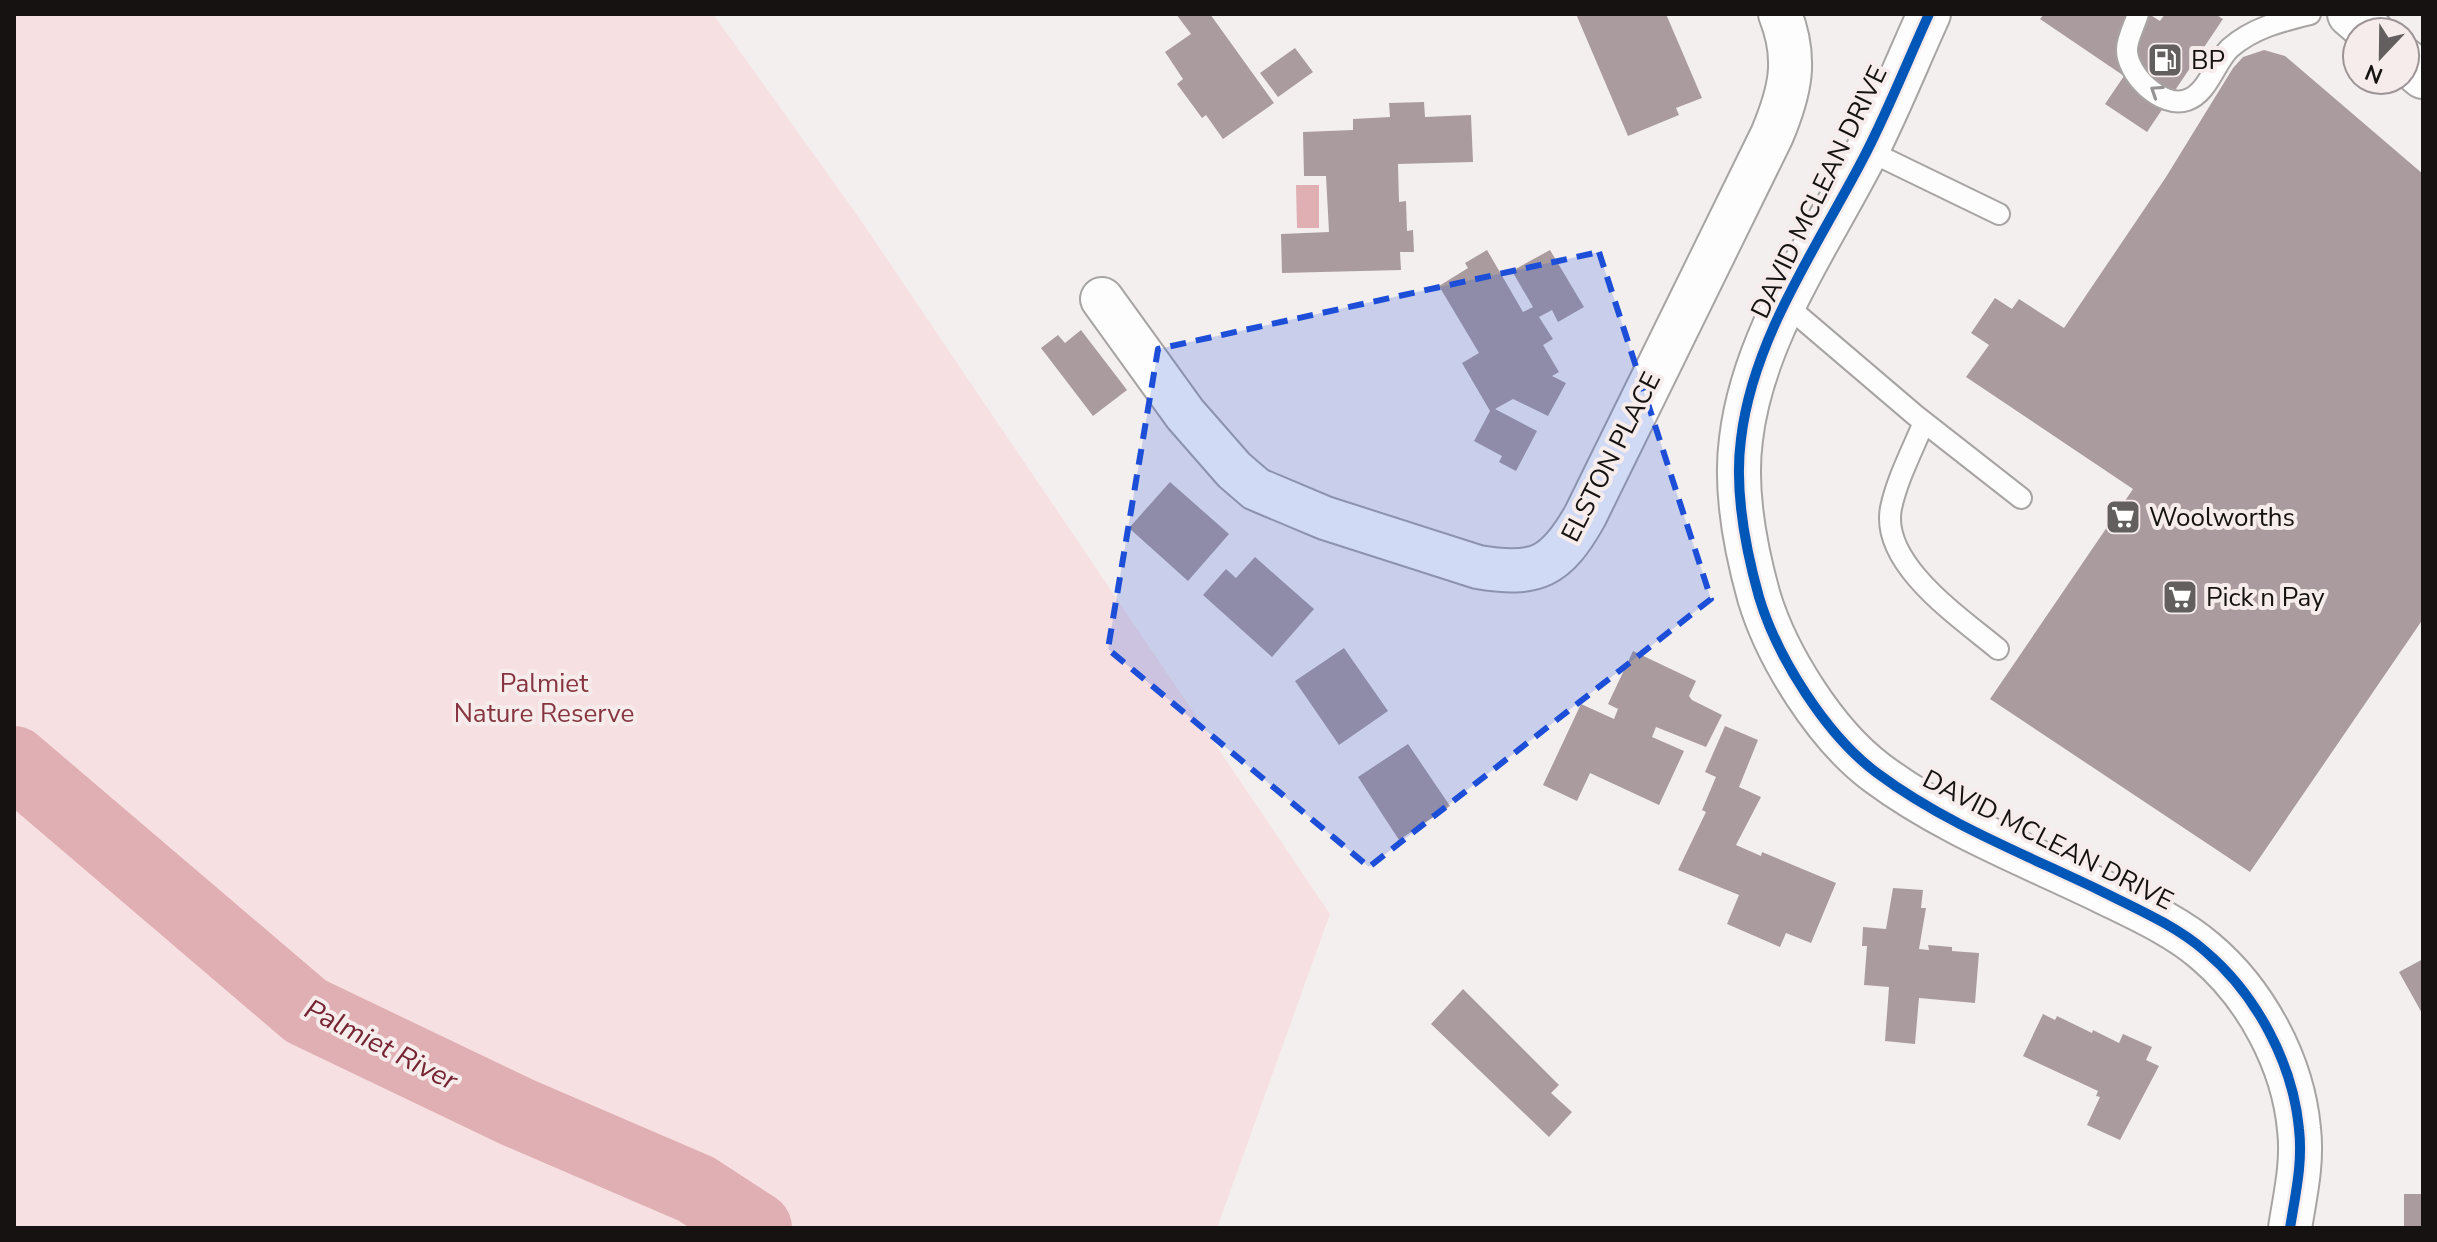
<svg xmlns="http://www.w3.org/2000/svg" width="2437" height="1242" font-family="'Nunito Sans',sans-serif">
<rect width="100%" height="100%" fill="#f4efef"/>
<path fill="#f7e0e1" d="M14,14H713L855,212L1330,914L1217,1228H14Z"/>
<path fill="#e0afb3" d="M1296,185H1319V228H1297Z"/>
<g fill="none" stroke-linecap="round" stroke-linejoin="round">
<path stroke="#e0afb3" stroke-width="72" d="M14,762L306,1011L517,1112L696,1189L756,1228"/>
</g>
<path fill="#aa9c9e" d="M1176,14H1210L1274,103L1223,139L1206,115L1202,118L1177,84L1183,79L1165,52L1191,34Z
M1576,14H1666L1702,98L1676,108L1679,115L1628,136Z
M2044,14H2149L2160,21L2165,14H2215L2223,19L2147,132L2105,104L2124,76L2040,19Z
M1295,48L1313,72L1278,97L1260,73Z
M2264,50L2285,56L2423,174V619L2250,872L1990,699L2133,489L1966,377L1989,345L1971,333L1995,298L2012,309L2019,299L2064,328L2166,177L2233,68L2243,57Z
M1424,102L1425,117L1471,115L1473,162L1398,164L1399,202L1406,201L1407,231L1413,230L1414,252H1400L1401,270L1282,273L1281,234L1329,232L1326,176H1304L1303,132L1353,130V119L1390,117L1389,103Z
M1487,250L1523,312L1533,307L1512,271L1550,250L1584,307L1558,322L1552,310L1539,317L1553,339L1543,345L1559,372L1552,376L1566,383L1548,416L1513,399L1495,409L1537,431L1516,471L1499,462L1502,456L1474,441L1490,411L1462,363L1479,353L1439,286L1468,268L1465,263Z
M1081,330L1127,390L1093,416L1041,348L1058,335L1065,343Z
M1170,482L1229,534L1188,581L1129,528Z
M1255,557L1314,609L1272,657L1203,595L1226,569L1236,578Z
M1344,648L1388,711L1339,745L1295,681Z
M1633,651L1696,681L1689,696L1692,700L1722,715L1706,747L1656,727L1652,737L1684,751L1659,805L1590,773L1577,801L1543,785L1581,704L1614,719L1618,709L1608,704Z
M1725,726L1758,740L1739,787L1761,797L1736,845L1761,856L1762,852L1836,883L1811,943L1786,933L1780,947L1727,924L1739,895L1678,870L1706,812L1702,810L1716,777L1705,772Z
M1408,744L1450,806L1399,840L1358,777Z
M1893,888L1923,890L1921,908H1926L1919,949L1929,950L1928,945L1952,947V951L1979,953L1975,1003L1919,998L1915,1044L1885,1041L1889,987L1864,985L1867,946H1862L1863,927L1886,929Z
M2423,959V1015L2399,972Z
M1463,989L1559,1085L1551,1093L1572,1112L1549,1137L1431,1024Z
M2043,1014L2055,1020L2057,1016L2092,1033L2093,1030L2119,1043L2123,1034L2152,1047L2146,1060L2159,1066L2120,1140L2087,1125L2100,1097L2096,1096L2098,1091L2023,1056Z
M2404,1194H2423V1228H2404Z"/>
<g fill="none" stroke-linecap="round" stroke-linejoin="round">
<defs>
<path id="lane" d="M2138,14C2135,24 2127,39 2127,49C2126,74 2162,109 2187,100C2208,93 2215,62 2230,48C2253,28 2281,21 2310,14
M1867,150L1999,214
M1786,305L1915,415L2021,498
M1924,422C1913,449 1897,479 1891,508C1880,564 1961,618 1998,649"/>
<path id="street" d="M1929,14C1908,60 1889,108 1866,153C1820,243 1753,336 1741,439C1734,491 1745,547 1759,597C1777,657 1826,735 1877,773C1944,823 2024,854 2099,890C2135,908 2175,925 2205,951C2256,994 2293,1063 2299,1129C2303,1163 2295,1196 2290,1228
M1102,299L1185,414L1234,470L1256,489L1325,518L1478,567C1537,577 1556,567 1585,516L1772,135C1790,92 1798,59 1780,14"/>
<path id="secondary" d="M2350,14L2371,32
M2405,61L2423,76"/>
</defs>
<use href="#lane" stroke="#a8a4a4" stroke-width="24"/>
<use href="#street" stroke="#a8a4a4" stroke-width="46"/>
<use href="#secondary" stroke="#a8a4a4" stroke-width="48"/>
<use href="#lane" stroke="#fdfdfd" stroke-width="20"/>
<use href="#street" stroke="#fdfdfd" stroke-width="42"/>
<use href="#secondary" stroke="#fdfdfd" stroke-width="44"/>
<defs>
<path id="cycleway" d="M1929,14C1908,60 1889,108 1866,153C1820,243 1753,336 1741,439C1734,491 1745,547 1759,597C1777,657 1826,735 1877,773C1944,823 2024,854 2099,890C2135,908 2175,925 2205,951C2256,994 2293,1063 2299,1129C2303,1163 2295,1196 2290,1228"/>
</defs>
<use href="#cycleway" stroke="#f7ecec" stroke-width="15"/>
<use href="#cycleway" stroke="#0057b8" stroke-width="10"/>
</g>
<defs><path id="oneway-chevron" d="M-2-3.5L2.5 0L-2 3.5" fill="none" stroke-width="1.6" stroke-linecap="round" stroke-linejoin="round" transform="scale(2)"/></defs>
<use stroke="#959393" href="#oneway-chevron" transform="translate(2156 91) rotate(-147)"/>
<path fill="#1d4ed8" fill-opacity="0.2" stroke="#1d4ed8" stroke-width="6" stroke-dasharray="16 10" stroke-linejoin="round" d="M1599,252L1711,599L1369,867L1108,649L1158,349Z"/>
<defs>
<symbol id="fuel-square" viewBox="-11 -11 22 22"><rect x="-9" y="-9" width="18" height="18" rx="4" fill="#645f5f" stroke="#f7ecec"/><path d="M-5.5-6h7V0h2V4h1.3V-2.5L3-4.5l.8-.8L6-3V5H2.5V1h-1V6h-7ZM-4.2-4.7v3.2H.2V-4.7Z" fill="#fff"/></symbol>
<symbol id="supermarket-square" viewBox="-11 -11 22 22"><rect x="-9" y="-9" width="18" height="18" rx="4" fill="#645f5f" stroke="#f7ecec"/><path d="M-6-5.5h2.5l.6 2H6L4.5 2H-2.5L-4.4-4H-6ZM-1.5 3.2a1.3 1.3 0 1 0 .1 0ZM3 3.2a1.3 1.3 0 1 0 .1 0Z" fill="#fff"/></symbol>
</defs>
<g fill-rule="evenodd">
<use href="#fuel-square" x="2145" y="40" width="40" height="40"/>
<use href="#supermarket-square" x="2103" y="497" width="40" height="40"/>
<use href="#supermarket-square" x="2160" y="577" width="40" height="40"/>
</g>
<g text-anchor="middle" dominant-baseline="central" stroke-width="8" stroke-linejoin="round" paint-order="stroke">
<g font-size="26" fill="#161212" stroke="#f7ecec" text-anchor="start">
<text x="2191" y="60">BP</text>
<text x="2149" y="517">Woolworths</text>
<text x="2206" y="597">Pick n Pay</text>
</g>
<g font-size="26" fill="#161212" stroke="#f7ecec">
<text transform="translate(1819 192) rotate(-64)">DAVID MCLEAN DRIVE</text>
<text transform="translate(1611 457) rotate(-63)">ELSTON PLACE</text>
<text transform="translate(2048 840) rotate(27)">DAVID MCLEAN DRIVE</text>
</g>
<g font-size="26" fill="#863540" stroke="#f7ecec">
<text x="544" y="683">Palmiet<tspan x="544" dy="30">Nature Reserve</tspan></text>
</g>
<g font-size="28" font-style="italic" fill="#742432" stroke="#f7ecec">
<text transform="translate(381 1045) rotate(27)">Palmiet River</text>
</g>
</g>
<rect width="2437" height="1242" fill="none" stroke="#161212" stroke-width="32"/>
<g transform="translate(2381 56) rotate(202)"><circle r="38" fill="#f7ecec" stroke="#9d9595" stroke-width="2"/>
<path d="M0-6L14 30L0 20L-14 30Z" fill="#645f5f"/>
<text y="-12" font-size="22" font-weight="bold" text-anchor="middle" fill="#161212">N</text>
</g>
</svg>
